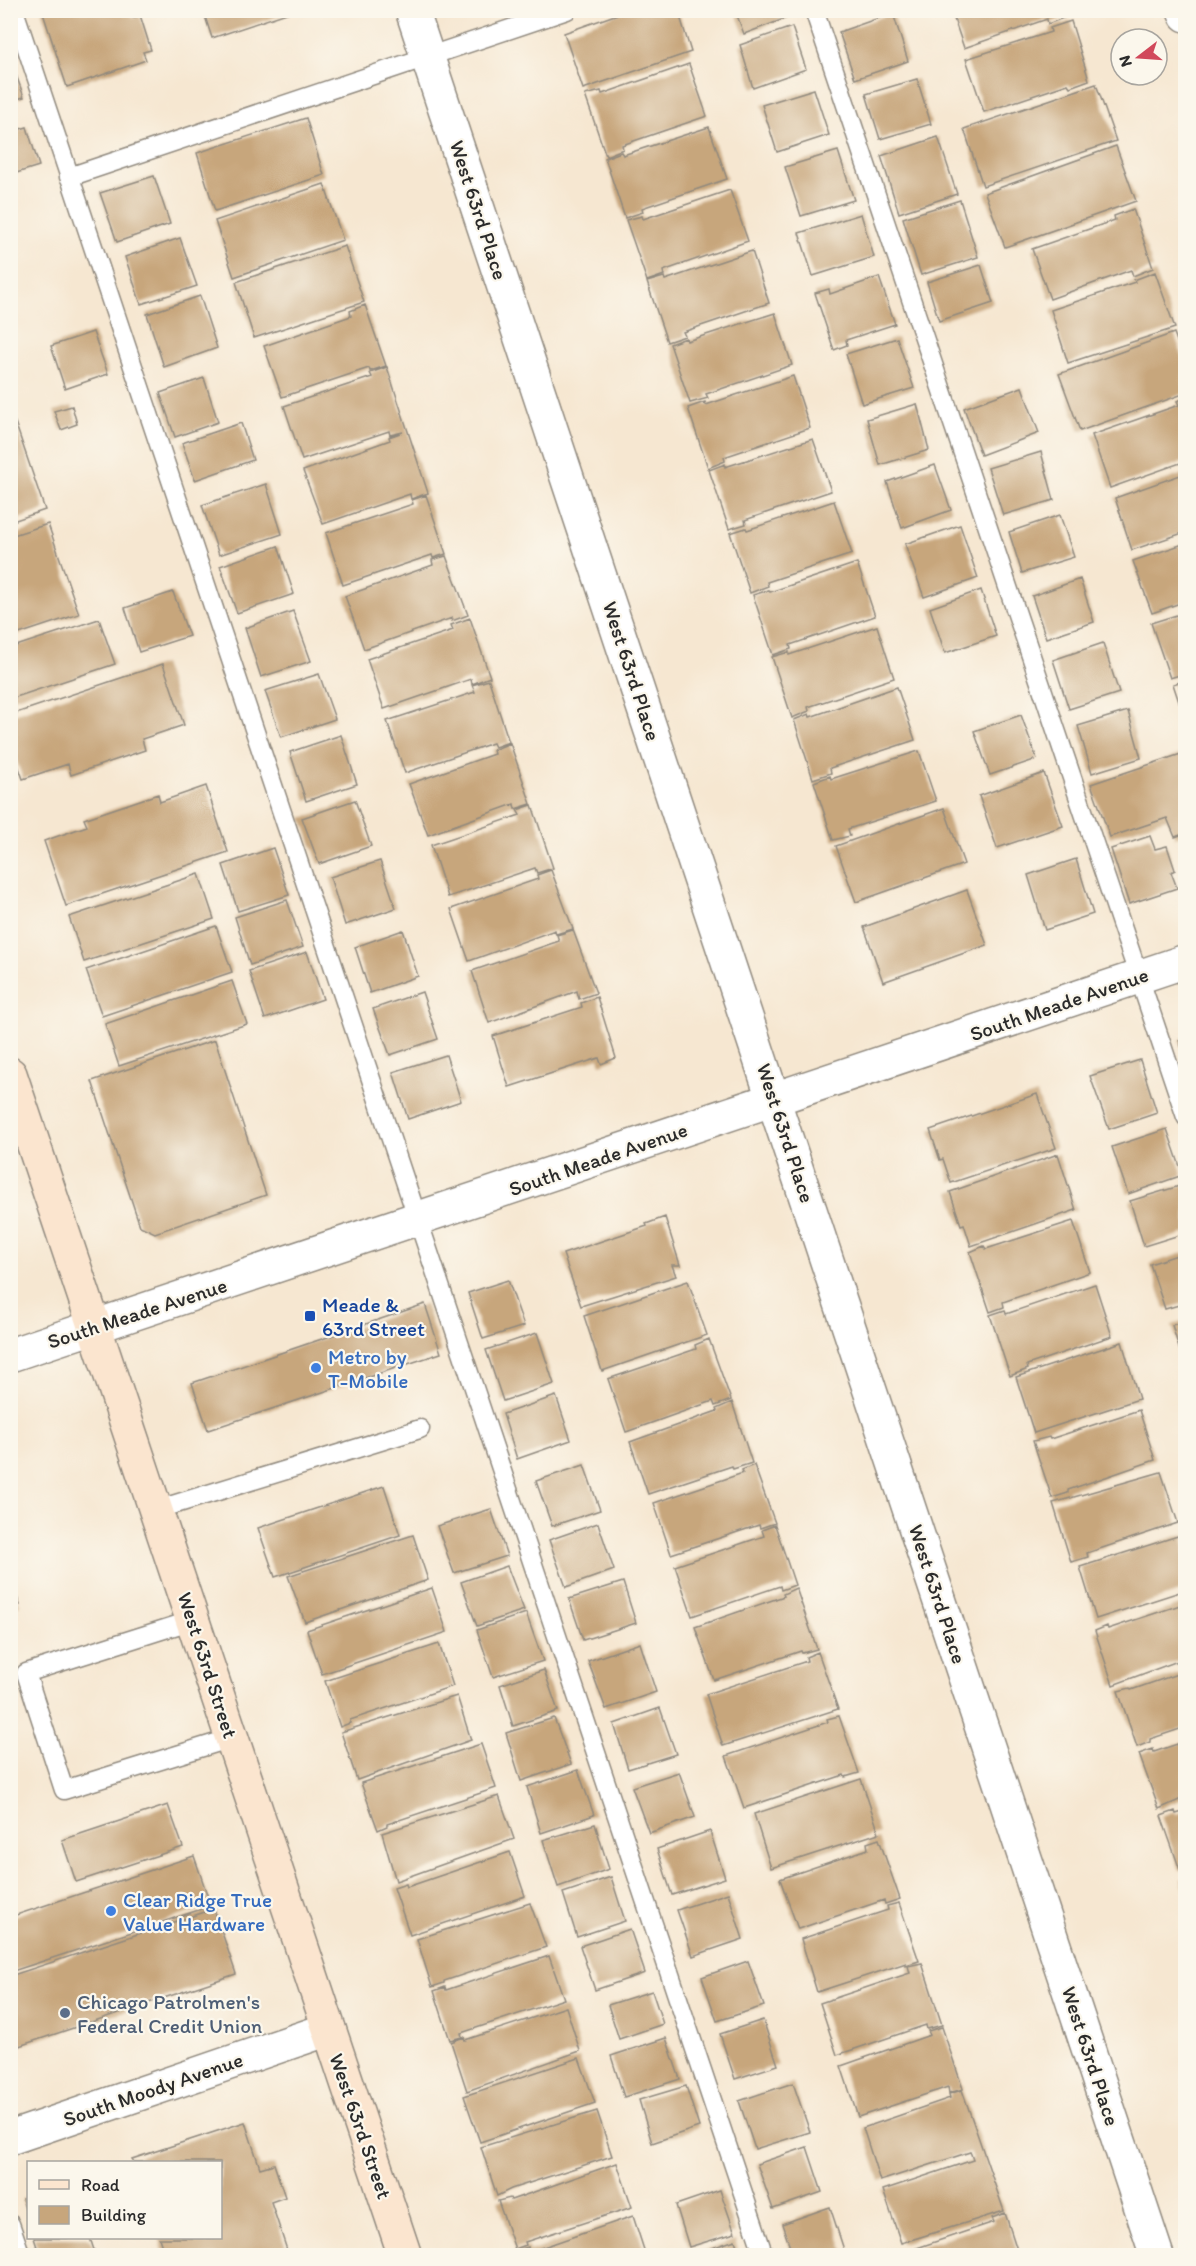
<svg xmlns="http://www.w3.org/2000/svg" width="1196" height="2266" font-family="Itim,sans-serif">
<rect width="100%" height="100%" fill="#fbf7ec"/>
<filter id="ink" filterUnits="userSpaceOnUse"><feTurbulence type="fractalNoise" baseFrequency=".0167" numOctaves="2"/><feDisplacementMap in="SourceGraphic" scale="12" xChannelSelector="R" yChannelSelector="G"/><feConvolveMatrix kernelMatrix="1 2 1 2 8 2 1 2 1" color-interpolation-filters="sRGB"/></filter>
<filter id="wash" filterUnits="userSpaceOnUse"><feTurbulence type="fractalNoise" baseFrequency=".008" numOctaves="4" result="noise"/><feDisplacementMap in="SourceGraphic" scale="24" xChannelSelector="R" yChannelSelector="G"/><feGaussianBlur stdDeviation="1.35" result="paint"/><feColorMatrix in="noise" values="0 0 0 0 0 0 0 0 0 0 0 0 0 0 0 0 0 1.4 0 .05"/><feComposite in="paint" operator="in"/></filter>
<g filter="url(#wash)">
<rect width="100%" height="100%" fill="#f6e7d1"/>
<g id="blocks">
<path fill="#c7a67c" d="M42,10H130L133,18L140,15L151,50L143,52L146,60L67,87Z
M203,10H293V11L212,38Z
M629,10H678L691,52L583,89L564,33Z
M735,10H790L792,16L744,34Z
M951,10H1066L1068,16L1048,24L1047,19L964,48Z
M893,13L908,61L855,79L839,32Z
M1071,21L1089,80L1070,87L1068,84L984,112L966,59L1051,32L1050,28Z
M792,27L806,69L753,88L740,45Z
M10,58L24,97L10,101Z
M689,64L707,116L622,145L623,149L606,156L585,95L601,91L602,94Z
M917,79L931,124L880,139L866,94Z
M1096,84L1116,141L983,186L964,129Z
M814,89L829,135L777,152L762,105Z
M306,118L324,175L215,211L197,153Z
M27,127L39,166L10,175V132Z
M709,127L727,179L642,208L643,212L625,218L605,158L621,152L623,155Z
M938,137L957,194L899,213L881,156Z
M1116,146L1136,201L1005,247L985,193Z
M838,151L854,200L801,216L785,167Z
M154,176L170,224L117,242L100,193Z
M324,184L343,240L234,277L215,221Z
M730,190L748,241L663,271L664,275L647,281L626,220L642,216L643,219Z
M960,200L978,257L921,275L903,218Z
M1133,209L1153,268L1133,276L1131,270L1050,299L1032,249L1115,220L1114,216Z
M861,214L874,257L813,276L799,233Z
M180,238L197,286L141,304L125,257Z
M345,246L364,302L254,338L236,282Z
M752,251L769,303L683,332L685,336L667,342L647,282L664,277L665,280Z
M981,265L993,303L939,321L927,282Z
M1155,272L1175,328L1068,363L1051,310L1135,282L1134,280Z
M879,277L895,324L846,340L847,345L834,350L815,293L829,289L830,294Z
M200,296L217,348L164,367L147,314Z
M365,305L386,366L370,371L369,368L282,397L264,346L351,316L350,311Z
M775,313L792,365L706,394L708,398L690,403L670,344L686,338L687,341Z
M93,332L108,374L65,389L51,346Z
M1174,333L1186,365V393L1080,431L1059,374Z
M897,338L914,388L862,404L846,354Z
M387,367L428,493L411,499L410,494L323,524L303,471L390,440L389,437L403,432L390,435L389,431L302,460L284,406L372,377L370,373Z
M793,376L810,428L724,457L725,461L708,468L688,408L705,402L706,405Z
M204,378L218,422L175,437L160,393Z
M1022,387L1039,433L981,455L964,408Z
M1186,398V461L1110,488L1092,435L1179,405L1177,401Z
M917,404L929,450L880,465L867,419Z
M72,406L77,424L61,430L54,411Z
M15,422L45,510L10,522V423Z
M241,423L253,460L195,480L182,443Z
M813,439L831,491L745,520L746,524L729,529L709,470L725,464V467Z
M1041,452L1054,500L1003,515L988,468Z
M935,465L951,510L902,528L887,482Z
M1186,473V532L1132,550L1115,498Z
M266,484L282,534L219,555L202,505Z
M426,495L446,554L433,558L432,555L343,585L326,533L413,504L412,500Z
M834,501L852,554L767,582L768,586L750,593L730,533L746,528L747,530Z
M1060,515L1074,557L1022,573L1009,532Z
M48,524L79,614L10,637V536Z
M960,525L978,578L924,597L905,544Z
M1186,543V601L1152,613L1133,561Z
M278,546L294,594L237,613L220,566Z
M446,556L468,615L452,621V618L364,649L345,596L433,565L432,560Z
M857,563L875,616L790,645L791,649L773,655L753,595L769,590L770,592Z
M1080,579L1094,622L1046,638L1032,596Z
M981,590L996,636L945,653L930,608Z
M173,592L189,636L139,652L125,608Z
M293,611L311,661L261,677L245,628Z
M1186,612V673L1170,678L1151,623Z
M470,618L490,677L472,684L471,679L384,709L367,659L453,630L451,625Z
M99,619L115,664L10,699V648Z
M877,626L894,678L808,707L809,711L792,718L772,657L789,652V655Z
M1103,643L1119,693L1069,709L1053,660Z
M163,664L184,725L142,739L145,750L71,775L68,764L23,779L10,743V715Z
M319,674L335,719L281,737L265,691Z
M489,680L509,742L495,747L493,743L405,773L387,721L475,692L472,685Z
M1186,680V720H1185L1173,684Z
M897,687L915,740L830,768L831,773L813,779L794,720L809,714L810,717Z
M1128,711L1141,758L1092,773L1078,726Z
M1021,715L1037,759L990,775L974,731Z
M341,735L357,784L306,801L290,752Z
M510,743L531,804L515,809L514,804L428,835L409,784L494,754L493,750Z
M919,751L936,801L848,829L850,836L833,840L814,782L830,776L831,779Z
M1184,753L1186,758V833L1175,837L1167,818L1110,837L1091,784Z
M1044,773L1063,826L997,848L979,796Z
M206,786L228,852L66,906L44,841L87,826L84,819L158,794L160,802Z
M355,800L371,846L319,864L302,818Z
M532,805L553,868L537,873L535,868L448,897L431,845L520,815L517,810Z
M944,808L964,864L856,902L836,846Z
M1150,836L1155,849L1167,846L1175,870L1171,872L1177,888L1129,904L1111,849Z
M273,848L289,895L238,911L223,865Z
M1076,859L1093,914L1045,930L1028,875Z
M380,861L396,908L345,925L330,877Z
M551,870L573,929L556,934L555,930L469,961L451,909L538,879L537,875Z
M199,874L214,919L84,962L69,917Z
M967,890L987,945L883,982L864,927Z
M287,900L303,947L250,965L235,917Z
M216,926L232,972L102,1016L86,970Z
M403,930L418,976L370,993L355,947Z
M573,930L596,993L579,999L577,991L489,1023L472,971L559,941L557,935Z
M307,952L323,999L265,1019L249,971Z
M232,981L247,1024L119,1066L105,1024Z
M422,992L438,1039L390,1055L373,1009Z
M597,997L616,1058L601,1064L599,1058L509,1087L493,1036L582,1007L581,1003Z
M1186,1037V1057H1185L1179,1040Z
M215,1040L266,1195L155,1233L140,1226L92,1081Z
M446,1055L461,1101L408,1119L393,1072Z
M1140,1060L1157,1113L1109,1129L1090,1076Z
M1037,1094L1056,1148L951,1183L943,1159L940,1160L930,1130Z
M1167,1129L1183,1175L1128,1194L1112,1147Z
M1058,1154L1076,1210L971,1246L964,1224L961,1225L950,1192Z
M1186,1184V1233L1144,1246L1130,1201Z
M665,1217L680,1265H672L676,1276L581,1306L563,1254L647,1226L646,1224Z
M1073,1221L1090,1272L1003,1302L1004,1307L990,1312L970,1252L984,1246L986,1249Z
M1186,1252V1303L1165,1309L1150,1264Z
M508,1280L524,1326L483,1339L468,1293Z
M688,1281L707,1335L602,1371L584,1316Z
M1095,1284L1112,1336L1027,1365L1028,1369L1010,1376L990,1315L1005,1310L1006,1314Z
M425,1304L441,1353L208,1430L192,1383Z
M1186,1321V1368H1185L1172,1325Z
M537,1333L554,1384L503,1401L486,1350Z
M709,1339L731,1400L715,1406L713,1401L626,1432L608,1379L696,1349L695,1345Z
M1122,1342L1139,1399L1034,1433L1016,1377Z
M556,1396L571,1440L517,1459L503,1414Z
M732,1402L752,1463L733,1469L732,1466L648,1494L630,1442L717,1411L716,1409Z
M1139,1410L1155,1460L1068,1490V1493L1052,1498L1033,1441L1049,1437L1050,1439Z
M584,1465L600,1510L552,1526L536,1481Z
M754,1465L775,1523L760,1528L759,1525L671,1554L654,1503L743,1473L742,1470Z
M1161,1472L1178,1523L1087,1553L1088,1557L1071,1562L1053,1503Z
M384,1486L400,1535L275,1577L258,1528Z
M491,1509L507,1556L454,1573L437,1526Z
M598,1523L614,1570L566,1587L549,1540Z
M775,1525L795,1585L781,1590L780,1586L692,1616L675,1566L764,1536L762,1530Z
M1184,1534L1186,1590L1096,1619L1080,1567Z
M413,1535L428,1580L305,1622L288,1576Z
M507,1566L524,1610L477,1626L461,1582Z
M10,1578L20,1605L10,1608Z
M623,1582L636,1623L583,1640L569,1599Z
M432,1588L447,1632L322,1674L307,1630Z
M796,1588L817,1649L802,1653L801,1651L714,1680L695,1627L784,1596L783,1594Z
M1186,1603V1658L1113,1685L1095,1631L1107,1626L1108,1629Z
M526,1613L543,1661L493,1677L477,1630Z
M640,1643L656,1692L606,1709L588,1661Z
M439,1644L453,1686L350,1720V1723L340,1727L325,1681Z
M818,1652L838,1709L723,1746L706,1694L807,1661L806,1657Z
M544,1670L558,1711L513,1726L500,1685Z
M1186,1671V1727L1150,1739V1742L1137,1747L1118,1691L1130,1688L1131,1690Z
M457,1696L471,1740L357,1780L341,1732Z
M660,1708L676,1754L628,1769L614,1724Z
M839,1716L859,1773L845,1777L844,1775L744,1808L726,1756L828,1722L827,1719Z
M554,1718L571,1764L521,1781L506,1733Z
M1186,1741V1797L1159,1809L1139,1754L1153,1749L1154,1752Z
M481,1744L496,1788L387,1824V1826L378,1830L361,1783Z
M578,1770L594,1815L541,1833L527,1787Z
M679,1772L695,1817L649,1833L632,1787Z
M861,1779L879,1833L771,1868L754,1814Z
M499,1796L514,1839L396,1881L382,1833Z
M168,1805L183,1847L76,1882L62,1840Z
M1175,1811L1176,1814L1186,1811V1869L1180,1870L1161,1816Z
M595,1824L609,1869L558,1887L543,1840Z
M710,1831L725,1878L672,1895L657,1849Z
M879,1839L900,1899L885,1904L884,1900L798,1929L780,1879L868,1849L867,1843Z
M510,1852L525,1896L410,1935L394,1888L406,1884L407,1887Z
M194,1856L211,1906L10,1972V1917Z
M611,1877L625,1921L577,1937L563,1893Z
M1186,1878V1892H1185L1181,1879Z
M728,1893L743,1939L693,1956L677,1910Z
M530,1903L546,1947L444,1981V1983L432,1987L417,1939Z
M899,1903L919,1961L906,1965V1963L817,1992L801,1939L888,1910L887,1906Z
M214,1909L236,1974L10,2049V1976Z
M630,1929L645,1973L595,1990L580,1946Z
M549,1956L564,1999L461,2033L462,2037L450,2040L434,1991L445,1987L446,1990Z
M748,1961L764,2006L717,2021L702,1977Z
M922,1963L942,2025L927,2029L926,2025L837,2055L820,2003L910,1973L908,1966Z
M652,1991L663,2024L619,2039L608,2005Z
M566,2007L580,2051L467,2091L451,2042L464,2037L465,2040Z
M763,2020L778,2065L735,2079L720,2034Z
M942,2027L963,2089L949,2093L948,2087L858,2117L841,2066L930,2035L928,2031Z
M666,2038L680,2079L624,2097L611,2056Z
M579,2058L595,2103L480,2142L464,2096Z
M793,2083L810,2132L755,2149L739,2101Z
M686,2086L699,2127L652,2143L639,2100Z
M962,2090L1004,2211L901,2243L883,2190L973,2160L971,2154L970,2152L880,2181L863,2128L950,2098L949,2094Z
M597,2111L612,2156L511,2189L497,2196L481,2147Z
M245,2122L260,2168L274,2164L285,2197L271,2202L289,2256H165L159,2238H220V2162H134L132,2159Z
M807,2147L822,2192L773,2209L757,2164Z
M617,2163L632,2207L525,2242L526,2245L515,2249L498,2201L510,2198L511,2200Z
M720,2190L735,2233L689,2247L676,2205Z
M28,2197V2218L22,2199Z
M830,2207L846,2256H793L782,2224Z
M1005,2213L1019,2256H906L905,2252L994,2222L992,2218Z
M633,2216L646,2256H516L515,2251L528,2247L529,2252Z
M34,2238H90L96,2256H40Z
M735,2240L740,2256H692V2255Z"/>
</g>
</g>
<g filter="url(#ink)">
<use href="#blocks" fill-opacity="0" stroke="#90897e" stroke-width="1.5"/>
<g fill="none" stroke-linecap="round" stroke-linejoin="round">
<defs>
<path id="lane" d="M14,10L764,2256
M814,10L1186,1117
M69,177L567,10
M156,1510L420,1429
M193,1620L26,1673L64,1790L232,1738
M10,2224L21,2256"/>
<path id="street" d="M412,10L1157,2256
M1184,10L1186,15
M10,1355L1186,961
M10,2138L329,2029"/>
<path id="secondary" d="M10,1074L405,2256"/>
</defs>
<use href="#lane" stroke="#90897e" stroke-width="21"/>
<use href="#street" stroke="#90897e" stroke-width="36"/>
<use href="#secondary" stroke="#90897e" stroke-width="36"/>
<use href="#lane" stroke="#fff" stroke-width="18"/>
<use href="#street" stroke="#fff" stroke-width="33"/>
<use href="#secondary" stroke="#fbe5cf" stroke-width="33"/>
</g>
</g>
<rect fill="#1a4fb4" stroke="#fbf7ec" stroke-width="2" x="304" y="1310" width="12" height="12" rx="3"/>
<g fill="#3f7fe0" stroke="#fbf7ec" stroke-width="2">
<circle cx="316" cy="1368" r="6"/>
<circle cx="111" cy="1911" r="6"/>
</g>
<circle fill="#5c6f8a" stroke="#fbf7ec" stroke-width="2" cx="65" cy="2013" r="6"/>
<g text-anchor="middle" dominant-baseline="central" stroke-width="4.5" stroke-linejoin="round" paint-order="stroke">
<g font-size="21" fill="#2b2b2b" stroke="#fbf7ec">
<text transform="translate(479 210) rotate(72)">West 63rd Place</text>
<text transform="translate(632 671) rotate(72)">West 63rd Place</text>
<text transform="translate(1059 1004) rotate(-19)">South Meade Avenue</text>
<text transform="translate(786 1133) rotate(72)">West 63rd Place</text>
<text transform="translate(598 1159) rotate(-19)">South Meade Avenue</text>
<text transform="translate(137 1313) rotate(-18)">South Meade Avenue</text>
<text transform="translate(938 1594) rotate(72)">West 63rd Place</text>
<text transform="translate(208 1665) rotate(72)">West 63rd Street</text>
<text transform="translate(1091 2056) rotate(72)">West 63rd Place</text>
<text transform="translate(153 2089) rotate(-19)">South Moody Avenue</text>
<text transform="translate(361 2126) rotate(71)">West 63rd Street</text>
</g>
<g font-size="21" fill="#164399" stroke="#fbf7ec" text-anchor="start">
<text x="322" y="1304">Meade &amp;<tspan x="322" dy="24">63rd Street</tspan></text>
</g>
<g font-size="21" fill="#366cbe" stroke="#fbf7ec" text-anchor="start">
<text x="328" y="1356">Metro by<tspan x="328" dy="24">T-Mobile</tspan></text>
<text x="123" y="1899">Clear Ridge True<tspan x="123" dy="24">Value Hardware</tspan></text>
</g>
<g font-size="21" fill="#4e5e75" stroke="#fbf7ec" text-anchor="start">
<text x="77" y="2001">Chicago Patrolmen's<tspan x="77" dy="24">Federal Credit Union</tspan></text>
</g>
</g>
<rect width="1196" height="2266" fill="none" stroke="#fbf7ec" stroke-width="36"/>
<rect x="27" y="2161" width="195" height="78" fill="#fbf7ec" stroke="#a8a59f" stroke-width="1.5"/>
<rect x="39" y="2180" width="30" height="9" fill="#fbe5cf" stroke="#a8a59f" stroke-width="1.5"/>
<text x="81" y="2191" font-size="18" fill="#2b2b2b">Road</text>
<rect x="39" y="2206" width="30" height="18" fill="#c7a67c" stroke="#a8a59f" stroke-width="1.5"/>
<text x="81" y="2221" font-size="18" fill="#2b2b2b">Building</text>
<g transform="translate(1139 57) rotate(253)"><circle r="28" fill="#fbf7ec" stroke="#a8a59f" stroke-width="1.5"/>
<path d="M0-4.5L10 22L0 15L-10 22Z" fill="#d1495b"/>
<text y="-9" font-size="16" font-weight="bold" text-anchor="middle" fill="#2b2b2b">N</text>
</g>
</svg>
